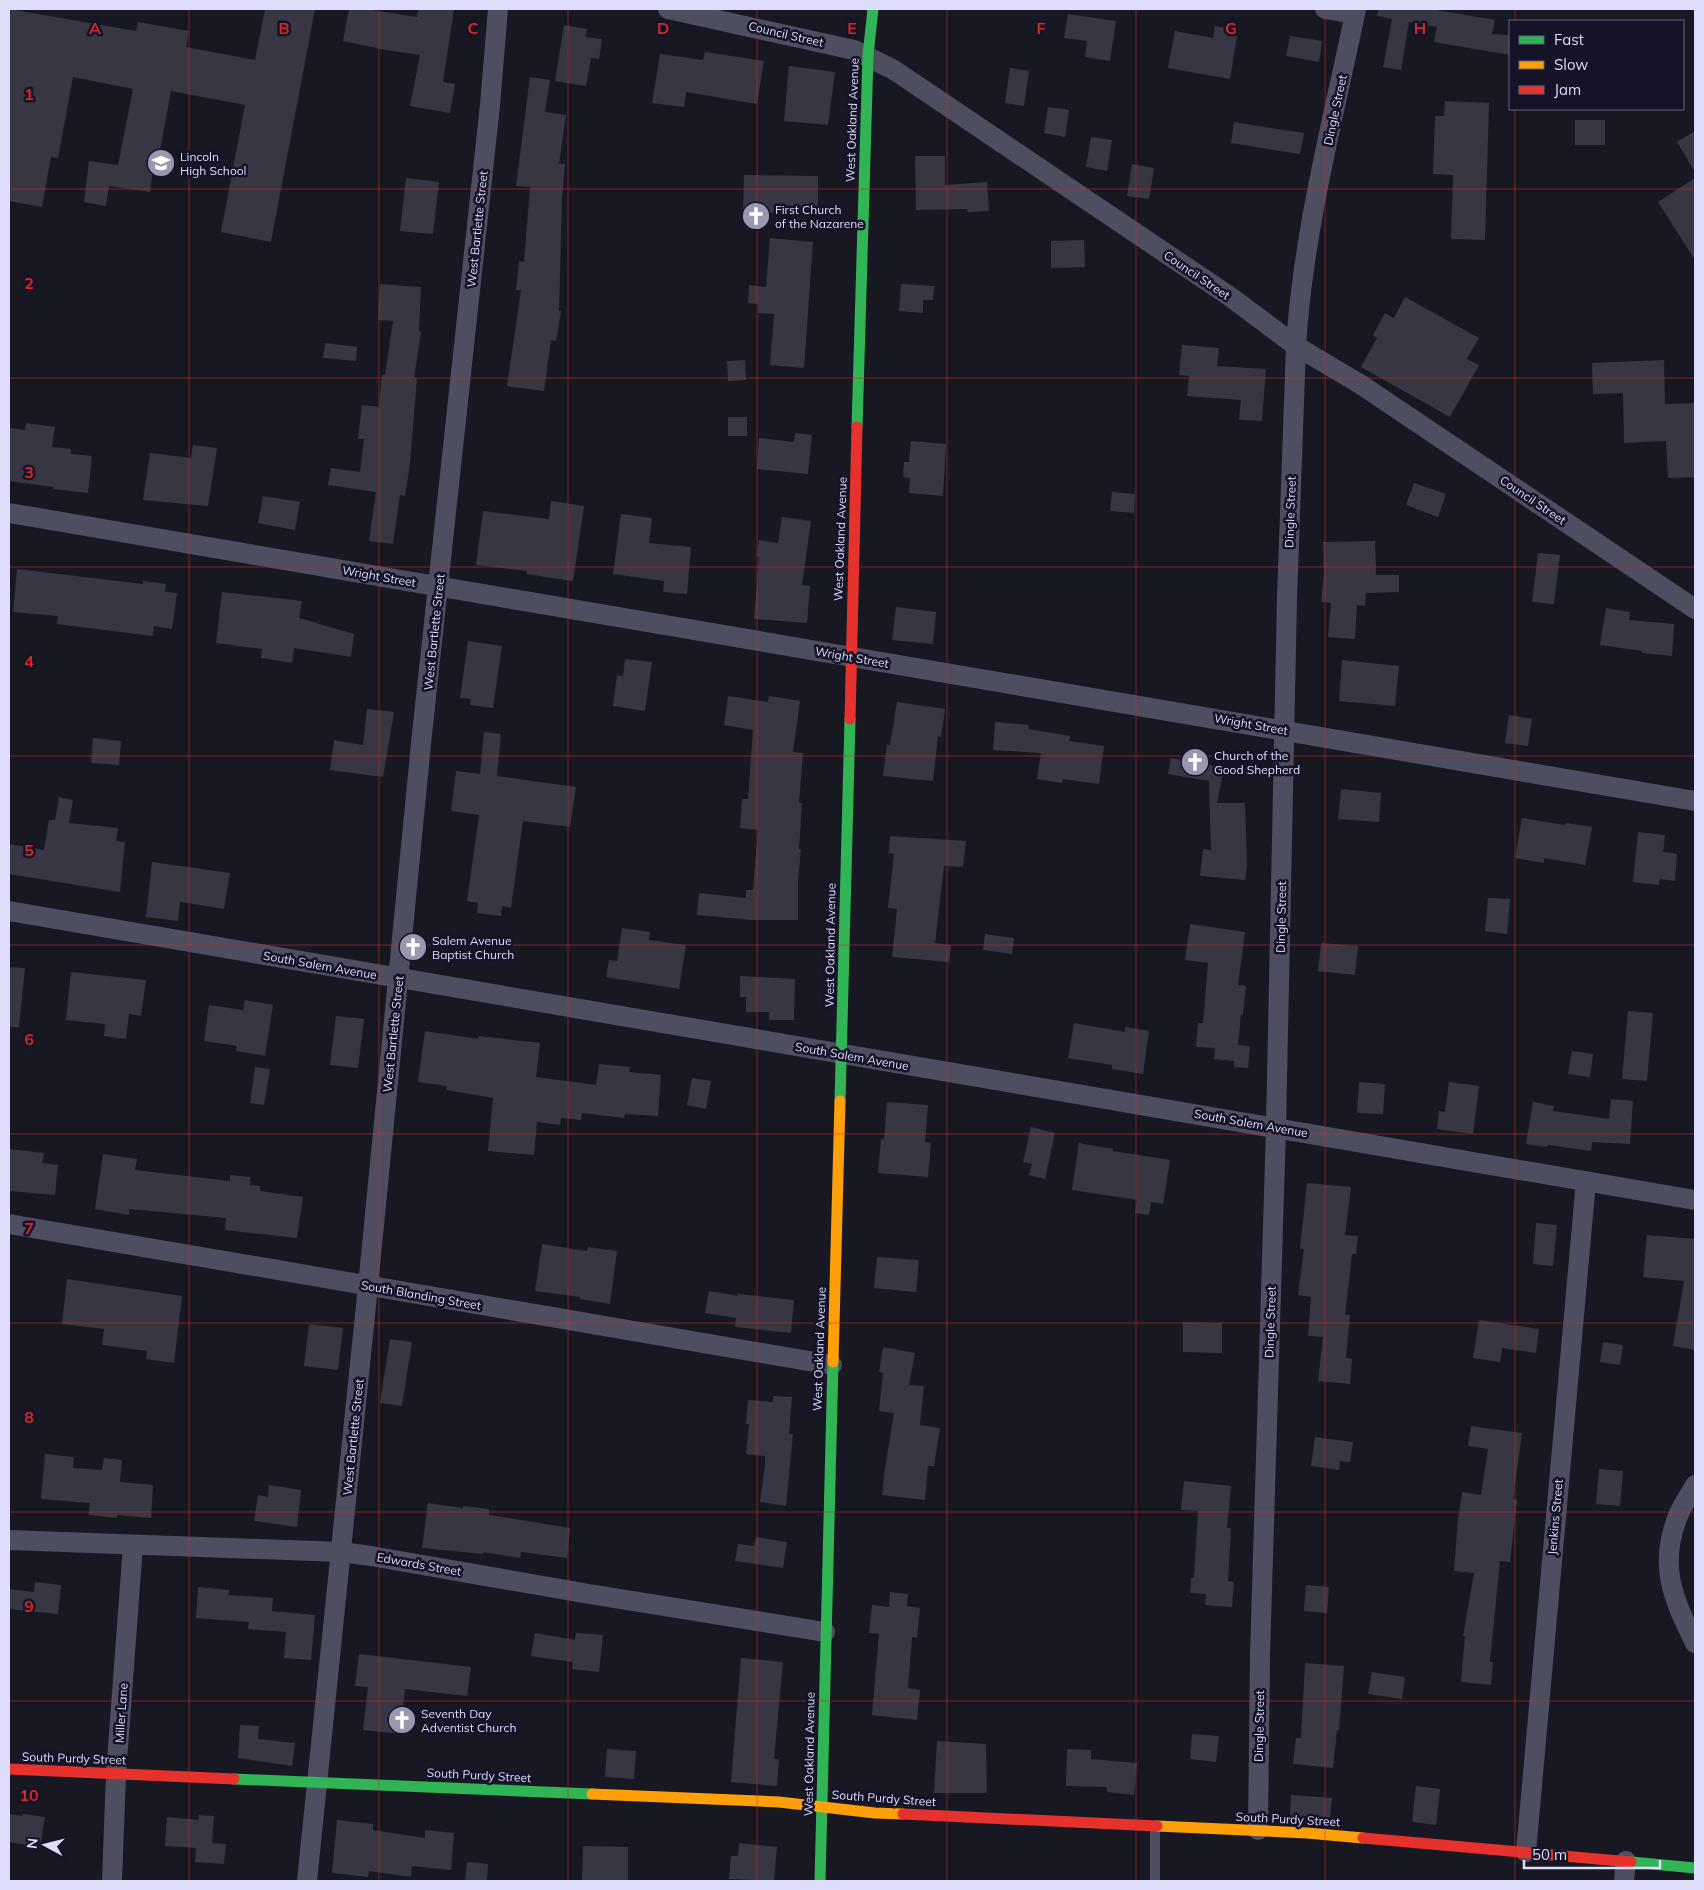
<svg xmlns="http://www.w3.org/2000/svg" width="1704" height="1890" font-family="Mulish,sans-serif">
<rect width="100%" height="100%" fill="#181822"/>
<path fill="#383643" d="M9,9L136,31L138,22L189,31L186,47L255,60L265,9H315L271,242L221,232L245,105L171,91L159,155H155L150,192L109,186L106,206L84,202L89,161L118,165L133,89L73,77L58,158L51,157L42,207L9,201Z
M349,9H366L417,17L418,9H454L443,82L455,84L450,113L410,106L420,55L386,50L343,41Z
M1378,9H1431L1495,20L1492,34L1510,35V55L1434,42L1437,27L1409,22L1401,70L1383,67L1392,19L1377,16Z
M1068,14L1116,21L1110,61L1085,57L1087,41L1064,38Z
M564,25L587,29L586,37L602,39L599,59L591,58L586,86L555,81Z
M1215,26L1238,30L1230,79L1168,68L1175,31L1213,38Z
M1290,36L1322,41L1319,62L1286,56Z
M705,52L764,61L757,104L686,92L684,107L652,103L660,54L703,60Z
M789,66L835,72L828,125L784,121Z
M1010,68L1029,71L1024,106L1005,103Z
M530,77L550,80L545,112L566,115L559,164H565L562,199L559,311H561L556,341L551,340L544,391L507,386L521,290H516L519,261L524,262L530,187L516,186Z
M1445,101L1489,103L1485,240L1451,239L1453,175L1433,174L1435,116H1444Z
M1048,107L1069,110L1065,137L1044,133Z
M1575,120H1605V145H1575Z
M1234,122L1304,133L1300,154L1231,143Z
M1695,131V172L1677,142Z
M1091,137L1112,140L1107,171L1086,167Z
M915,156H945V185L987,182L989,211L968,212L967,209L916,210Z
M1132,164L1154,168L1149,199L1127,196Z
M744,175L818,176V214L743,212Z
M406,178L439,182L433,234L400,231Z
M1695,178V260L1658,202Z
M770,238L813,242L804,368L770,365L774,314L758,313V304L748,303L749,285L766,287Z
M1084,240L1085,267L1051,268V241Z
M380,284L421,287L419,331L421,332L414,378H417L410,463L405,496L400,495L393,544L369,541L376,492L328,485L331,468L360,472L364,439H358L362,405L379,407L382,375H385L393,321L378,320Z
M901,284L934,286L933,300H923V313L899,311Z
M1405,297L1479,338L1467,359L1479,365L1450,417L1361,367L1377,338L1373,335L1385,313L1394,318Z
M325,343L357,347L356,361L323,358Z
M1182,345L1219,348L1217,366L1266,369L1262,421L1239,420L1241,400L1187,396L1189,376L1179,375Z
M745,360L746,380L728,381L727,361Z
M1664,360L1665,404L1695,403V477L1668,478L1666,441L1624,443L1623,393L1593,394L1592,363Z
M728,417H747V436H728Z
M26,423L55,427L52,447L71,449V454L92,456L88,493L53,489V487L9,481V428L25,430Z
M795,433L812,435L808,474L757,469L759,438L794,442Z
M911,441L946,444L943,496L909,493L910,478L903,477L904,462H909Z
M193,445L217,448L208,506L143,500L150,453L191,458Z
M1414,483L1446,494L1438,517L1406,505Z
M1112,492L1135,494L1134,513L1110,511Z
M263,496L300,502L295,530L258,523Z
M551,501L584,506L573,581L526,574L527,571L476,565L483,511L549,519Z
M621,514L652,518L649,543L691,547L687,594L663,592L664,581L613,574Z
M782,517L811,521L802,585L810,586L807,623L754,619L759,557L757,556L759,540L778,543Z
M1375,541L1376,575H1399V592L1366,593L1365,606L1357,605L1355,639L1328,637L1331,603L1321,602L1324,575L1323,542Z
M1538,553L1560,555L1554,604L1532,602Z
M17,569L143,584V581L166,584L165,592L177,593L172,629L154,626L153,636L57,624L58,616L13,612Z
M222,592L302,601L299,618L354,634L351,657L294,648L292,663L261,658L262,649L216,643Z
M896,607L936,612L933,644L892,640Z
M1606,608L1630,612L1629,620L1674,624L1672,656L1642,653V651L1600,645Z
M468,641L502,646L493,708L470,705L471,699L460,698Z
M625,659L652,662L645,711L613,706L617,675L623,676Z
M1342,660L1399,666L1395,706L1339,701Z
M728,696L768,702L769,696L800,701L793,752L803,753L799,803H802L799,849H801L798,880V920H752L697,915L699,893L746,898V890H753L758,830L740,828L742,799H748L753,730L724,725Z
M897,702L945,709L941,737L938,736L933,781L883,776L887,744L890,745Z
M367,709L394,712L383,777L330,770L334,740L363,745Z
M1509,715L1532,719L1528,746L1505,743Z
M995,722L1029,725L1028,729L1070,736L1069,741L1104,746L1099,784L1063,779L1062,783L1037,779L1041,753L993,750Z
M484,732L501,734L497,776L576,787L570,827L523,821L511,908L502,906L501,916L477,913L478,903L467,901L479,815L451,811L456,771L480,774Z
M93,738L121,741L119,765L91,763Z
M1188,752L1204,755L1202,764L1224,767L1217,803H1245L1247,866L1245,880L1200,876L1203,849L1211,850L1209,781L1168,774L1171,758L1186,761Z
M1341,789L1381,793L1379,822L1338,819Z
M59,797L73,800L69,823L118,828L116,841L125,842L120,892L9,874V844L44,850L49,820H55Z
M1522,818L1565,825L1566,823L1592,827L1585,865L1544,858V863L1515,858Z
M1638,832L1665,835L1663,852L1677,854L1675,881L1660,879L1659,885L1633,882Z
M890,836L966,841L963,867L944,866L935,943L951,945L949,962L892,957L897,909L888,908L894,854L889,853Z
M152,862L230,873L224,909L180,902L178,921L146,917Z
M1488,898L1510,899L1507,934L1485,931Z
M1190,924L1245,932L1238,985L1246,986L1243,1015L1241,1014L1238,1045L1250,1046L1248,1068L1234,1067V1061L1214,1059L1215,1048L1196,1047L1198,1023H1203L1208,963L1185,960Z
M622,928L650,932L649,940L686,945L679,989L606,977L609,960L617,961Z
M985,934L1014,938L1012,954L983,950Z
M1321,943L1358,946L1355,975L1318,971Z
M9,967L25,968L19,1027H9Z
M71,972L146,980L141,1016L129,1014L126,1039L104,1036L105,1024L66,1020Z
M740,976L795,979L794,1020H769V1012H746V997H740Z
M245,1000L273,1005L265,1056L236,1051L237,1046L204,1041L209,1005L243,1010Z
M1628,1011L1653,1013L1647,1081L1622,1079Z
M336,1016L364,1019L358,1068L330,1065Z
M1074,1023L1125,1032V1027L1149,1031L1143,1074L1112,1069V1065L1068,1058Z
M425,1031L478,1039V1036L540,1043L536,1077L596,1085L599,1064L630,1067L629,1072L661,1075L658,1116L625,1114L624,1118L582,1113L581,1120L561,1118L560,1125L537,1122L534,1155L488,1151L493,1098L446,1090L447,1086L418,1082Z
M1572,1051L1593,1054L1590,1077L1568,1074Z
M255,1067L270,1069L264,1105L250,1103Z
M692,1078L711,1081L706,1109L687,1105Z
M1359,1082L1385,1084L1383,1114L1357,1113Z
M1449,1082L1479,1086L1473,1134L1437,1129L1439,1111L1445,1112Z
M1611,1099L1633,1101L1630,1144L1592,1142L1591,1151L1548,1145L1547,1147L1526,1144L1533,1102L1554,1106L1553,1111L1609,1119Z
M887,1102L928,1105L925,1142L931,1143L928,1177L878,1173L881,1139H884Z
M1031,1127L1055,1133L1045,1179L1029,1175L1032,1164L1023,1162Z
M1079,1143L1113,1149V1151L1170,1160L1163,1204L1151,1202L1149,1215L1135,1213L1137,1200L1072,1190Z
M9,1149L44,1153L42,1163L58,1165L55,1195L9,1191Z
M103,1154L137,1159L135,1170L230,1181V1175L250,1177V1185L260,1186V1191L303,1197L297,1238L225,1230L226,1218L129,1209V1215L95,1209Z
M1307,1183L1351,1187L1345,1235L1358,1236L1356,1254H1352L1345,1315H1350L1346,1358L1352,1359L1350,1384L1318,1381L1323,1337L1308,1336L1311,1297L1298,1295L1304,1249H1300Z
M1536,1223L1557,1225L1553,1266L1533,1264Z
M1647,1235L1695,1239V1350L1673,1346L1684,1281L1643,1277Z
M542,1244L587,1251L588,1247L617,1251L610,1304L580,1299V1297L535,1291Z
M877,1257L919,1260L916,1292L874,1288Z
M67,1279L182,1296L174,1363L146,1359L147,1351L102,1345L104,1329L62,1324Z
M709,1291L738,1296V1294L794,1300L791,1333L735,1327L736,1318L705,1313Z
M1479,1320L1539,1329L1536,1353L1502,1348L1500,1362L1473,1358Z
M1183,1322L1222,1323V1353L1183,1352Z
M309,1324L343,1328L338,1370L304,1366Z
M390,1339L412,1342L402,1406L380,1403Z
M1603,1342L1623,1345L1620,1365L1600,1362Z
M883,1347L915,1353L909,1385L924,1386L920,1425L940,1428L934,1466H928L925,1500L882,1495L885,1468L894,1413L879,1411L883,1373L879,1372Z
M773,1396L792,1397L789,1434H793L786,1506L760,1502L765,1466V1456L746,1454L749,1424H746L748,1400L773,1402Z
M1471,1426L1522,1433L1513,1499L1517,1500L1510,1562L1500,1561L1490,1662H1493L1491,1685L1461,1682L1465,1636H1463L1474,1573L1454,1571L1458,1519L1462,1492L1481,1495L1488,1449L1468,1446Z
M1315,1437L1353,1442L1350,1462L1340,1461L1339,1470L1311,1466Z
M45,1454L74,1457L73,1468L102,1470L104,1458L122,1460L120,1482L153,1485L151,1518L118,1515L117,1518L89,1515L90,1503L41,1499Z
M1599,1469L1623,1471L1620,1506L1596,1504Z
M1184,1481L1231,1486L1227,1528H1231L1228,1581L1234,1582L1232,1607L1205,1605L1206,1594L1190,1593L1191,1578H1194L1198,1511L1181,1510Z
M269,1485L301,1490L297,1527L254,1521L258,1495L268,1497Z
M428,1503L463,1508V1506L489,1509V1515L570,1528L567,1558L521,1552L520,1558L483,1552V1554L422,1548Z
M756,1537L787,1542L783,1568L735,1561L738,1544L754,1546Z
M35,1582L61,1585L58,1614L9,1609V1589L34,1592Z
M1306,1585L1329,1587L1327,1613L1304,1611Z
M198,1587L229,1590V1595L273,1598L272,1611L315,1615L311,1660L284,1658L286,1632L248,1629L249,1622L196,1618Z
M890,1592L908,1594L907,1606L920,1608L917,1638L912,1637L908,1688L920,1690L917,1720L872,1715L879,1634L869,1633L872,1605L889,1607Z
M535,1633L575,1640L576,1633L603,1635L599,1672L572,1669L573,1662L531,1656Z
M359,1654L471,1667L467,1696L405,1689L400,1734L363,1730L368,1687L355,1686Z
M741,1658L783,1662L774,1759H779L777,1786L731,1782Z
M1305,1663L1344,1666L1339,1730H1337L1333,1768L1293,1764L1296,1738H1301Z
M1372,1672L1405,1677L1402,1699L1368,1694Z
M240,1725L259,1726L258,1739L295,1743L292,1766L238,1758Z
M1192,1734L1219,1736L1216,1762L1190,1759Z
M937,1741L986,1744L987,1793H934Z
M607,1749L636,1751L634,1779L605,1777Z
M1067,1749L1091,1750V1759L1137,1763L1134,1795L1107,1792V1787L1066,1786Z
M1416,1786L1440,1789L1436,1825L1412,1822Z
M1291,1795L1332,1798L1330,1819L1290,1817Z
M9,1814L22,1816L23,1814L45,1817L40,1847L9,1842Z
M199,1815L214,1816L212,1843L226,1844L224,1864L195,1862L196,1848L165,1846L167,1817L198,1820Z
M337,1820L373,1824V1830L425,1838V1830L454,1833L451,1870L412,1866L411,1877L369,1871L368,1877L332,1873Z
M739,1843L777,1847L774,1881L729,1879L731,1856H738Z
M583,1846L628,1847V1880L582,1881Z
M467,1862L488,1864L487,1881H465Z"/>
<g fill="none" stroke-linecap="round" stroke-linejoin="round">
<path stroke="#4e4e61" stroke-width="10" d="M1155,1881V1827"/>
<path stroke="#4e4e61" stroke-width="20" d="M668,9L854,50L894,70L1232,298L1296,346L1360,384L1695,609
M1325,9L1355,14
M9,513L1695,801
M9,911L1695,1200
M9,1224L832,1365
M1695,1485C1690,1495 1682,1505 1678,1516C1658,1566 1673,1598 1695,1643
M9,1540L341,1552L371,1556L589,1594L825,1632
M1258,1830L1260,1655L1276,1127L1287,598L1296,346C1303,232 1333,120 1356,9
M1526,1852L1586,1181
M112,1881L116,1774L133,1545
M307,1881L368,1286L422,734L490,105L498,9
M1624,1881L1626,1861"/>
<path stroke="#30b455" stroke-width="11" d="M857,427L868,55L873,9
M840,1101L850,719
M234,1779L592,1794
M1631,1862L1695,1868
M820,1881L833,1362"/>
<path stroke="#ff9f0a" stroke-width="11" d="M833,1362L840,1101
M592,1794L779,1802L875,1813L903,1814
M1157,1826L1307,1833L1363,1838"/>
<path stroke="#e5322d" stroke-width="11" d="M850,719L857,427
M9,1769L234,1779
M903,1814L1157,1826
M1363,1838L1631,1862"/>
</g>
<path fill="none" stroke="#d62828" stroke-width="1" stroke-opacity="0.55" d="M189,9V1881M379,9V1881M568,9V1881M757,9V1881M947,9V1881M1136,9V1881M1325,9V1881M1515,9V21M1515,109V1881M9,189H1695M9,378H1695M9,567H1695M9,756H1695M9,945H1695M9,1134H1695M9,1323H1695M9,1512H1695M9,1701H1695"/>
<defs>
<symbol id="school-disc" viewBox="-11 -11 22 22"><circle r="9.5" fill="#9998af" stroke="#151327"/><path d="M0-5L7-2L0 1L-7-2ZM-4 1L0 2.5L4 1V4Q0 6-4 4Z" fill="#fff"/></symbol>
<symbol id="church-disc" viewBox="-11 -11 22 22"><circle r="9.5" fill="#9998af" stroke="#151327"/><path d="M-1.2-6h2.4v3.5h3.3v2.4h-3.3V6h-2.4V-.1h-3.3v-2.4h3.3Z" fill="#fff"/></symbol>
</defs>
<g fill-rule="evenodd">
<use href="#school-disc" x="145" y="147" width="32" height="32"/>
<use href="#church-disc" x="740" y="200" width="32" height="32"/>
<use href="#church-disc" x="1179" y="746" width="32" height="32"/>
<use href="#church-disc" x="397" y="931" width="32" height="32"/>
<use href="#church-disc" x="386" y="1704" width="32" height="32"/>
</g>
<g text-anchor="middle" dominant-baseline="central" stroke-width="5" stroke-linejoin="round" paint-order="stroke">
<g font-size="12" fill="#deddfb" stroke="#151327">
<text transform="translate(786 34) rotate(13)">Council Street</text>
<text transform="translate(1335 110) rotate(-78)">Dingle Street</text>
<text transform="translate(852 120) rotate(-88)">West Oakland Avenue</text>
<text transform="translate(477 229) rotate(-84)">West Bartlette Street</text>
<text transform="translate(1197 275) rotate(34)">Council Street</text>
<text transform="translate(1533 500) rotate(34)">Council Street</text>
<text transform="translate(1290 512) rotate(-88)">Dingle Street</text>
<text transform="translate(840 539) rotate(-88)">West Oakland Avenue</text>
<text transform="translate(379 576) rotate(10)">Wright Street</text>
<text transform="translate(434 632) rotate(-84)">West Bartlette Street</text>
<text transform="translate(852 657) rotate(10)">Wright Street</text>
<text transform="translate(1251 724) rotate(10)">Wright Street</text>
<text transform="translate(1281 917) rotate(-89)">Dingle Street</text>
<text transform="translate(830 945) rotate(-89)">West Oakland Avenue</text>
<text transform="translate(320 965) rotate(10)">South Salem Avenue</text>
<text transform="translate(393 1034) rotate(-84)">West Bartlette Street</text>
<text transform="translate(852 1056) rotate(10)">South Salem Avenue</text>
<text transform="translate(1251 1123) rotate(10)">South Salem Avenue</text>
<text transform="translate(421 1295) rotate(10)">South Blanding Street</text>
<text transform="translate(1270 1322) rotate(-88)">Dingle Street</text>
<text transform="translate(819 1349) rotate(-88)">West Oakland Avenue</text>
<text transform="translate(353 1437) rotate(-84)">West Bartlette Street</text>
<text transform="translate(1555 1517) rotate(-85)">Jenkins Street</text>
<text transform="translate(419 1564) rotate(10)">Edwards Street</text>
<text transform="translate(121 1713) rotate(-86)">Miller Lane</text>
<text transform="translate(1259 1726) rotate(-89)">Dingle Street</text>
<text transform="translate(809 1754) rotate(-89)">West Oakland Avenue</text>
<text transform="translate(74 1758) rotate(2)">South Purdy Street</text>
<text transform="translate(479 1775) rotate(3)">South Purdy Street</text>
<text transform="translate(884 1798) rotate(4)">South Purdy Street</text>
<text transform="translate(1288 1819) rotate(3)">South Purdy Street</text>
</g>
<g font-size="12" fill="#deddfb" stroke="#151327" text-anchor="start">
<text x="180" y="156">Lincoln<tspan x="180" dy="14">High School</tspan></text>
<text x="775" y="209">First Church<tspan x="775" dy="14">of the Nazarene</tspan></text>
<text x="1214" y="755">Church of the<tspan x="1214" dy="14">Good Shepherd</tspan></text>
<text x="432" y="940">Salem Avenue<tspan x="432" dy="14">Baptist Church</tspan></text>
<text x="421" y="1713">Seventh Day<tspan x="421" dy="14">Adventist Church</tspan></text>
</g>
</g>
<g font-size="16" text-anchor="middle" font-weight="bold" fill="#d62828" stroke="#151327" stroke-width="5" stroke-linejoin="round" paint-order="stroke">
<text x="95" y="34">A</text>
<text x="284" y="34">B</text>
<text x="473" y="34">C</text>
<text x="663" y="34">D</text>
<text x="852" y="34">E</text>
<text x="1041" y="34">F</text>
<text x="1231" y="34">G</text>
<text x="1420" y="34">H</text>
<text x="29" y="100">1</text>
<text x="29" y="289">2</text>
<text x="29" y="478">3</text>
<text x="29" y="667">4</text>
<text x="29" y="856">5</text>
<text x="29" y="1045">6</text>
<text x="29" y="1234">7</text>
<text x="29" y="1423">8</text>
<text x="29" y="1612">9</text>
<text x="29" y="1801">10</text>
</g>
<rect width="1704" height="1890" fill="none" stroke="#deddfb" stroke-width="20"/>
<rect x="1509" y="20" width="175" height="90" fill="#151327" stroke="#65647c"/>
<rect x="1519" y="36" width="25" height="8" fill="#30b455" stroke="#65647c"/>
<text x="1554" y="45" font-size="15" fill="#deddfb">Fast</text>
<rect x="1519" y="61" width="25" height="8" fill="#ff9f0a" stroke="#65647c"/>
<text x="1554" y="70" font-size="15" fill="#deddfb">Slow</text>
<rect x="1519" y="86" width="25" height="8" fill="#e5322d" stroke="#65647c"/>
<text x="1554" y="95" font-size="15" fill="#deddfb">Jam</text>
<g transform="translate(45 1845) rotate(277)" stroke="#151327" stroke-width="4" paint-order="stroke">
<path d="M0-4L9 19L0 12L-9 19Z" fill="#deddfb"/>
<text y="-8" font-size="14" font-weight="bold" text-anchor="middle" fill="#deddfb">N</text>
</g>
<path d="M1524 1860v8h136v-8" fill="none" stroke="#deddfb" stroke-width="2.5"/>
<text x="1532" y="1860" font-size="15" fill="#deddfb" stroke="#151327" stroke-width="4" paint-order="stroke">50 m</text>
</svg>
